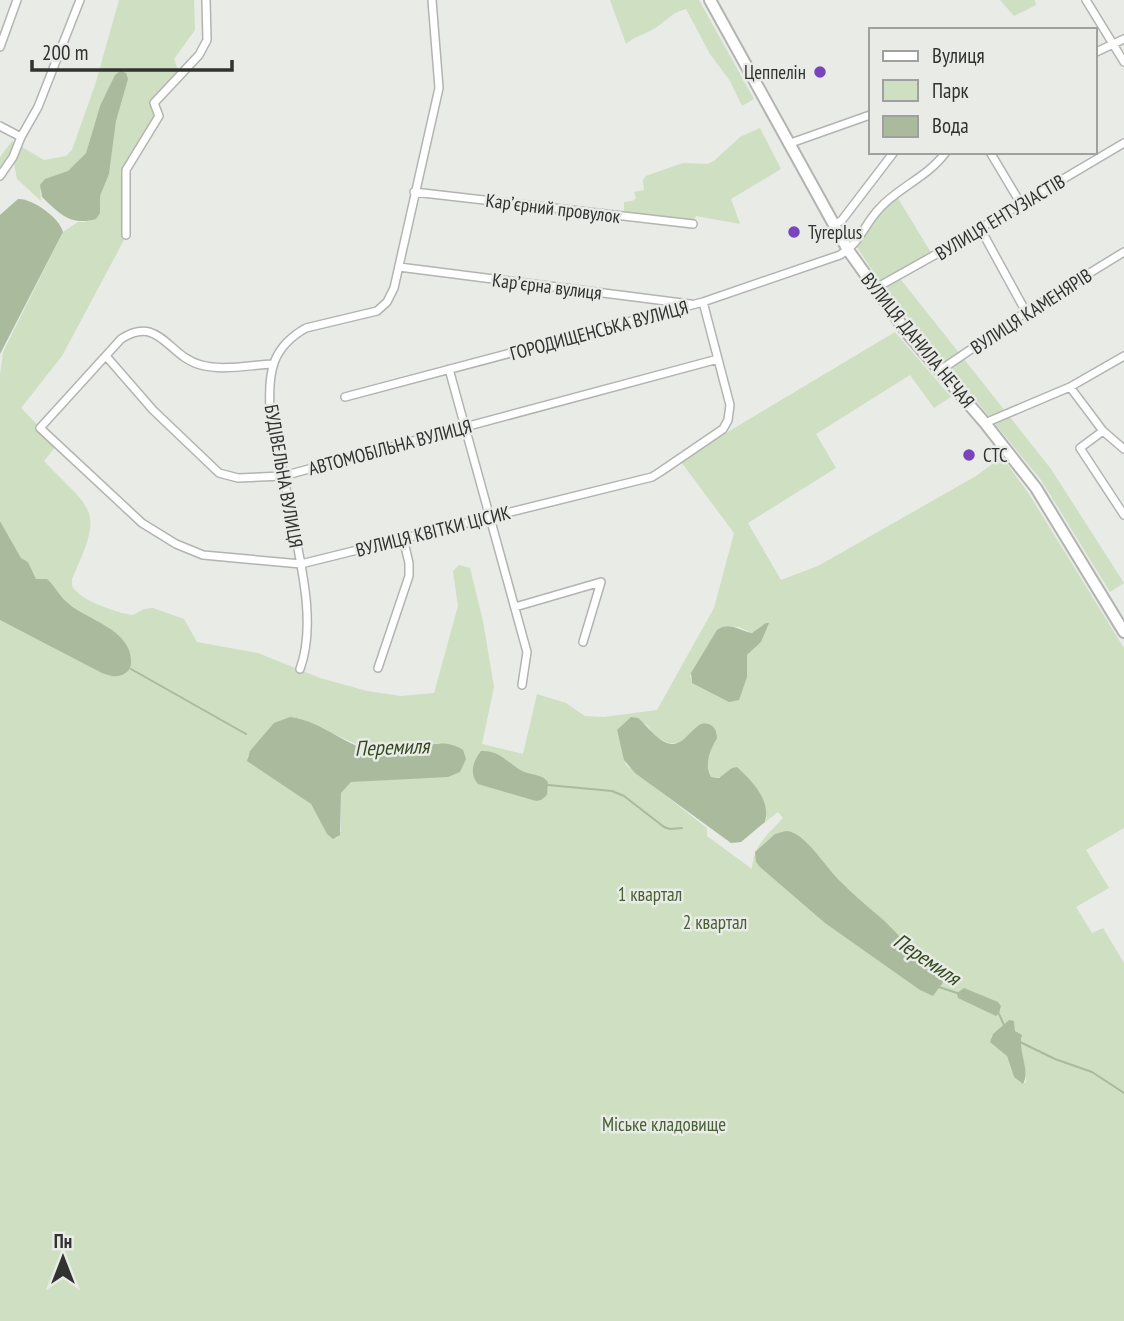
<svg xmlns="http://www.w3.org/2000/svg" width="1124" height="1321" font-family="'PT Sans Narrow',sans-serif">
<rect width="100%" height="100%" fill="#e9ebe7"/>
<path fill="#cedfc2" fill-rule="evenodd" d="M119,0H194L195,30L174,59L180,75L154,103L159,116L128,165L126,235L124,240L62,356L21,408L57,445L44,461C94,513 104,508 72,579C72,584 71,586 75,590C83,601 120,614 133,615L144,609L153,608L184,619L197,642L258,653L320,678L367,691L401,696L434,693L458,606L453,571L459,565L470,568L483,621L494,687L482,744L523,754L537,694L566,703L585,716L604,717L657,710L714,608L734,533L679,459L723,429L726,433L895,332L951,397L934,408L910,375L816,434L836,468L748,523L781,580L818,566L976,476L1002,457L1029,494L1124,648V828L1086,850L1109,888L1076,907L1092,933L1103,928L1124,963V1321H0V620L110,676L126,644L108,628L68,604L49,581L36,579L28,562L21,558L0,521V375L3,352L63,232L78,222H85L100,210V196L109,174L116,121L100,106L86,153L68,171L40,190L41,201L17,179L13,158L0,176V157L12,141L44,160L66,156L72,150L96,82ZM768,624L761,642L747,655V677L692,683L690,676L726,626L739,627L752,633ZM631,717L647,725L655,737L668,743H679L717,733L707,762L711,777H723L732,768L767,818L765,822L778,812L783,818C768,834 753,846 752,869L707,836V828L626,765L617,731ZM298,718L372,751L389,753L439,743L454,775L351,782L341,793V831L337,838L327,834L311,804L247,757L259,742ZM1009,1020L1014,1022L1015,1031L1022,1038C1016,1052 1027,1067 1026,1082L1023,1084L1014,1077L1007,1056L991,1036Z
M610,0H699L754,99L742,106L730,81L710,54L686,9C670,13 665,23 652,30C643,35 634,37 626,44Z
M1000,0H1035L1036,5L1014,16Z
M760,128L781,169L731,199L740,224L696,216L693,221L624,213V202L632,201L636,198L634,192L644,190L643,180L646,176L683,163L707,164L714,161L740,137Z
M896,195L933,256L898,276L1051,469L1124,583L1110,592L1041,480L881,284L855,244L876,212Z"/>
<path fill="#a9ba9d" d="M120,71L126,73L128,79L116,121L109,174L100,196V213L96,219C70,226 60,214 42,197L40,185L45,179L68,171L86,153L100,106L115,75Z
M18,199C32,198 60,218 63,232L0,354V215Z
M0,521L21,558L28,562L36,579H47C55,586 60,597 69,604C88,620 131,630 131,661C131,668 129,671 124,674C116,678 110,676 102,673L0,620Z
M766,623H769L761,642L747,655V677L739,700L729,702L692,683L691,673L717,630C730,621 739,631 752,633Z
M290,717C325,721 353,754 388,753C414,753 439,734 463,750L466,759L460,772L448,777L351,782L341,793L340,835L333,839L327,834L311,804L247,761L250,751L274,723Z
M631,717L638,718C650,728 666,755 684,739C690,734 694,728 701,724C711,722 717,728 717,738C710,751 704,763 711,777L719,778L732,768L737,767C752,781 771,800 765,822L741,842L731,843L635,773L624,760L617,730Z
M481,751C499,750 508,763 522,771C532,776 541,773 548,782L547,795L541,800L536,801L478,784C469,774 473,761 481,751Z
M786,831C806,832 826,869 841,882C860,902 883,917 901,938L900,946L904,950L944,981L933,996L920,990L825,923L760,867L756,862L755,852L775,834Z
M964,988L998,1002L1001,1006L999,1013L996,1016L958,998L957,993Z
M1009,1020L1014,1021L1015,1031L1022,1035C1017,1051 1031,1070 1023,1084L1014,1077L1007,1056L990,1042L993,1034Z"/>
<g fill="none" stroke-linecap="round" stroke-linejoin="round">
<path stroke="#a9ba9d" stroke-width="2" d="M131,669L246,734
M548,785L612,791L624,796L664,827L670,829L682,828
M939,987L957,993
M999,1014L1004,1025
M1018,1041L1055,1059L1092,1072L1124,1093"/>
<defs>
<path id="street" d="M1086,0L1124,62
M0,47L17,0
M1094,53L1124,39
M0,126L21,137
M788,144L870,115
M990,152L1021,204
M0,176L13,157L21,137L38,107L80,0
M414,192L693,224
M834,225L842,220L894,152
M980,228L1026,312
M126,235V170L159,116L154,103L199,55L207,40L206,0
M399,267L690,304
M874,289L933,256L1124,143
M106,356L153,410L219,473L238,478L283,476L718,359
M272,364C250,365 223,371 201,365C168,357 160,314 121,339L40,428L142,523L176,544L203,555L301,564L652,477L660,472L723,429L728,420L730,405L703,302
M449,369L527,652L522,685
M939,371L1026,312L1124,252
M1070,387L1103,431L1124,449
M345,397L703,302L840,255C860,243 864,225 879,209C898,187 927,178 946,152
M985,423L1070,387L1124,356
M1103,431L1080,448L1124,515
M515,607L601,582L583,642
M378,668L409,576V563L403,538
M300,669C317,623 300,561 291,514C284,479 277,443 270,408C268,372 272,347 306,328L377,311L387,302L394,288L439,88L432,0"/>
<path id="secondary" d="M710,0L848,250L908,334L985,423L1036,488L1124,632"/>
</defs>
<use href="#street" stroke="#b3b4b1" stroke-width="10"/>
<use href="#secondary" stroke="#b3b4b1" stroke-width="14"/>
<use href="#street" stroke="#fff" stroke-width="7"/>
<use href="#secondary" stroke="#fff" stroke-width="10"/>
</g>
<g fill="#7a45bc" stroke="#e9ebe7" stroke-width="2.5">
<circle cx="820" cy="72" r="7"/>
<circle cx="794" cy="232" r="7"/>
<circle cx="969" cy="455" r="7"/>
</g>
<g text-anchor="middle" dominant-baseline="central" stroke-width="5" stroke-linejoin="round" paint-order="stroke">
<g font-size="19" fill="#323231" stroke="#e9ebe7" text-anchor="start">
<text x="806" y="72" text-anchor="end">Цеппелін</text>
<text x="808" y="232">Tyreplus</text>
<text x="983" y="455">СТС</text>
</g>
<g font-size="19" fill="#323231" stroke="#e9ebe7">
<text transform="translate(553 208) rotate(7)">Карʼєрний провулок</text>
<text transform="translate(1000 217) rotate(-31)">ВУЛИЦЯ ЕНТУЗІАСТІВ</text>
<text transform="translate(547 286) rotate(7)">Карʼєрна вулиця</text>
<text transform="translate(1031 311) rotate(-33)">ВУЛИЦЯ КАМЕНЯРІВ</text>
<text transform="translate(599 330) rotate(-15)">ГОРОДИЩЕНСЬКА ВУЛИЦЯ</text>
<text transform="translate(918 340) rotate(51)">ВУЛИЦЯ ДАНИЛА НЕЧАЯ</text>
<text transform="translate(390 447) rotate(-15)">АВТОМОБІЛЬНА ВУЛИЦЯ</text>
<text transform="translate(284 476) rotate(80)">БУДІВЕЛЬНА ВУЛИЦЯ</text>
<text transform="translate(433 531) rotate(-14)">ВУЛИЦЯ КВІТКИ ЦІСИК</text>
</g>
<g font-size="19" fill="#486033" stroke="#e9ebe7">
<text x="650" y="894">1 квартал</text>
<text x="715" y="922">2 квартал</text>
<text x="664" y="1124">Міське кладовище</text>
</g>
<g font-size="21" font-style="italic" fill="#334a1e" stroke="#e9ebe7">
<text transform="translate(392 747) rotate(-2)">Перемиля</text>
<text transform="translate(927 959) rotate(34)">Перемиля</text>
</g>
</g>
<rect x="869" y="28" width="228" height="126" fill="#e9ebe7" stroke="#a0a19e" stroke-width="2"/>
<rect x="883" y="51" width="35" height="10" fill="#ffffff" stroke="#a0a19e" stroke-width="2"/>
<text x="932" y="63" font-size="21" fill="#323231">Вулиця</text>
<rect x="883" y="80" width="35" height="21" fill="#cedfc2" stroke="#a0a19e" stroke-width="2"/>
<text x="932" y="98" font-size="21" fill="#323231">Парк</text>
<rect x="883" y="116" width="35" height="21" fill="#a9ba9d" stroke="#a0a19e" stroke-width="2"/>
<text x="932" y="133" font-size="21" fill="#323231">Вода</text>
<g transform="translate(63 1258)" stroke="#e9ebe7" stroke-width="5" paint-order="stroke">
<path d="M0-5L12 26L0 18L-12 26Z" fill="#323231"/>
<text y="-10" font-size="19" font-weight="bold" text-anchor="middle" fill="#323231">Пн</text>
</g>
<path d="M32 60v10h200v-10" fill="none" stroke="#323231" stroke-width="3.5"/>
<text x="42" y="60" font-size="21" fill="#323231" stroke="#e9ebe7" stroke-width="5" paint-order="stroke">200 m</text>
</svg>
